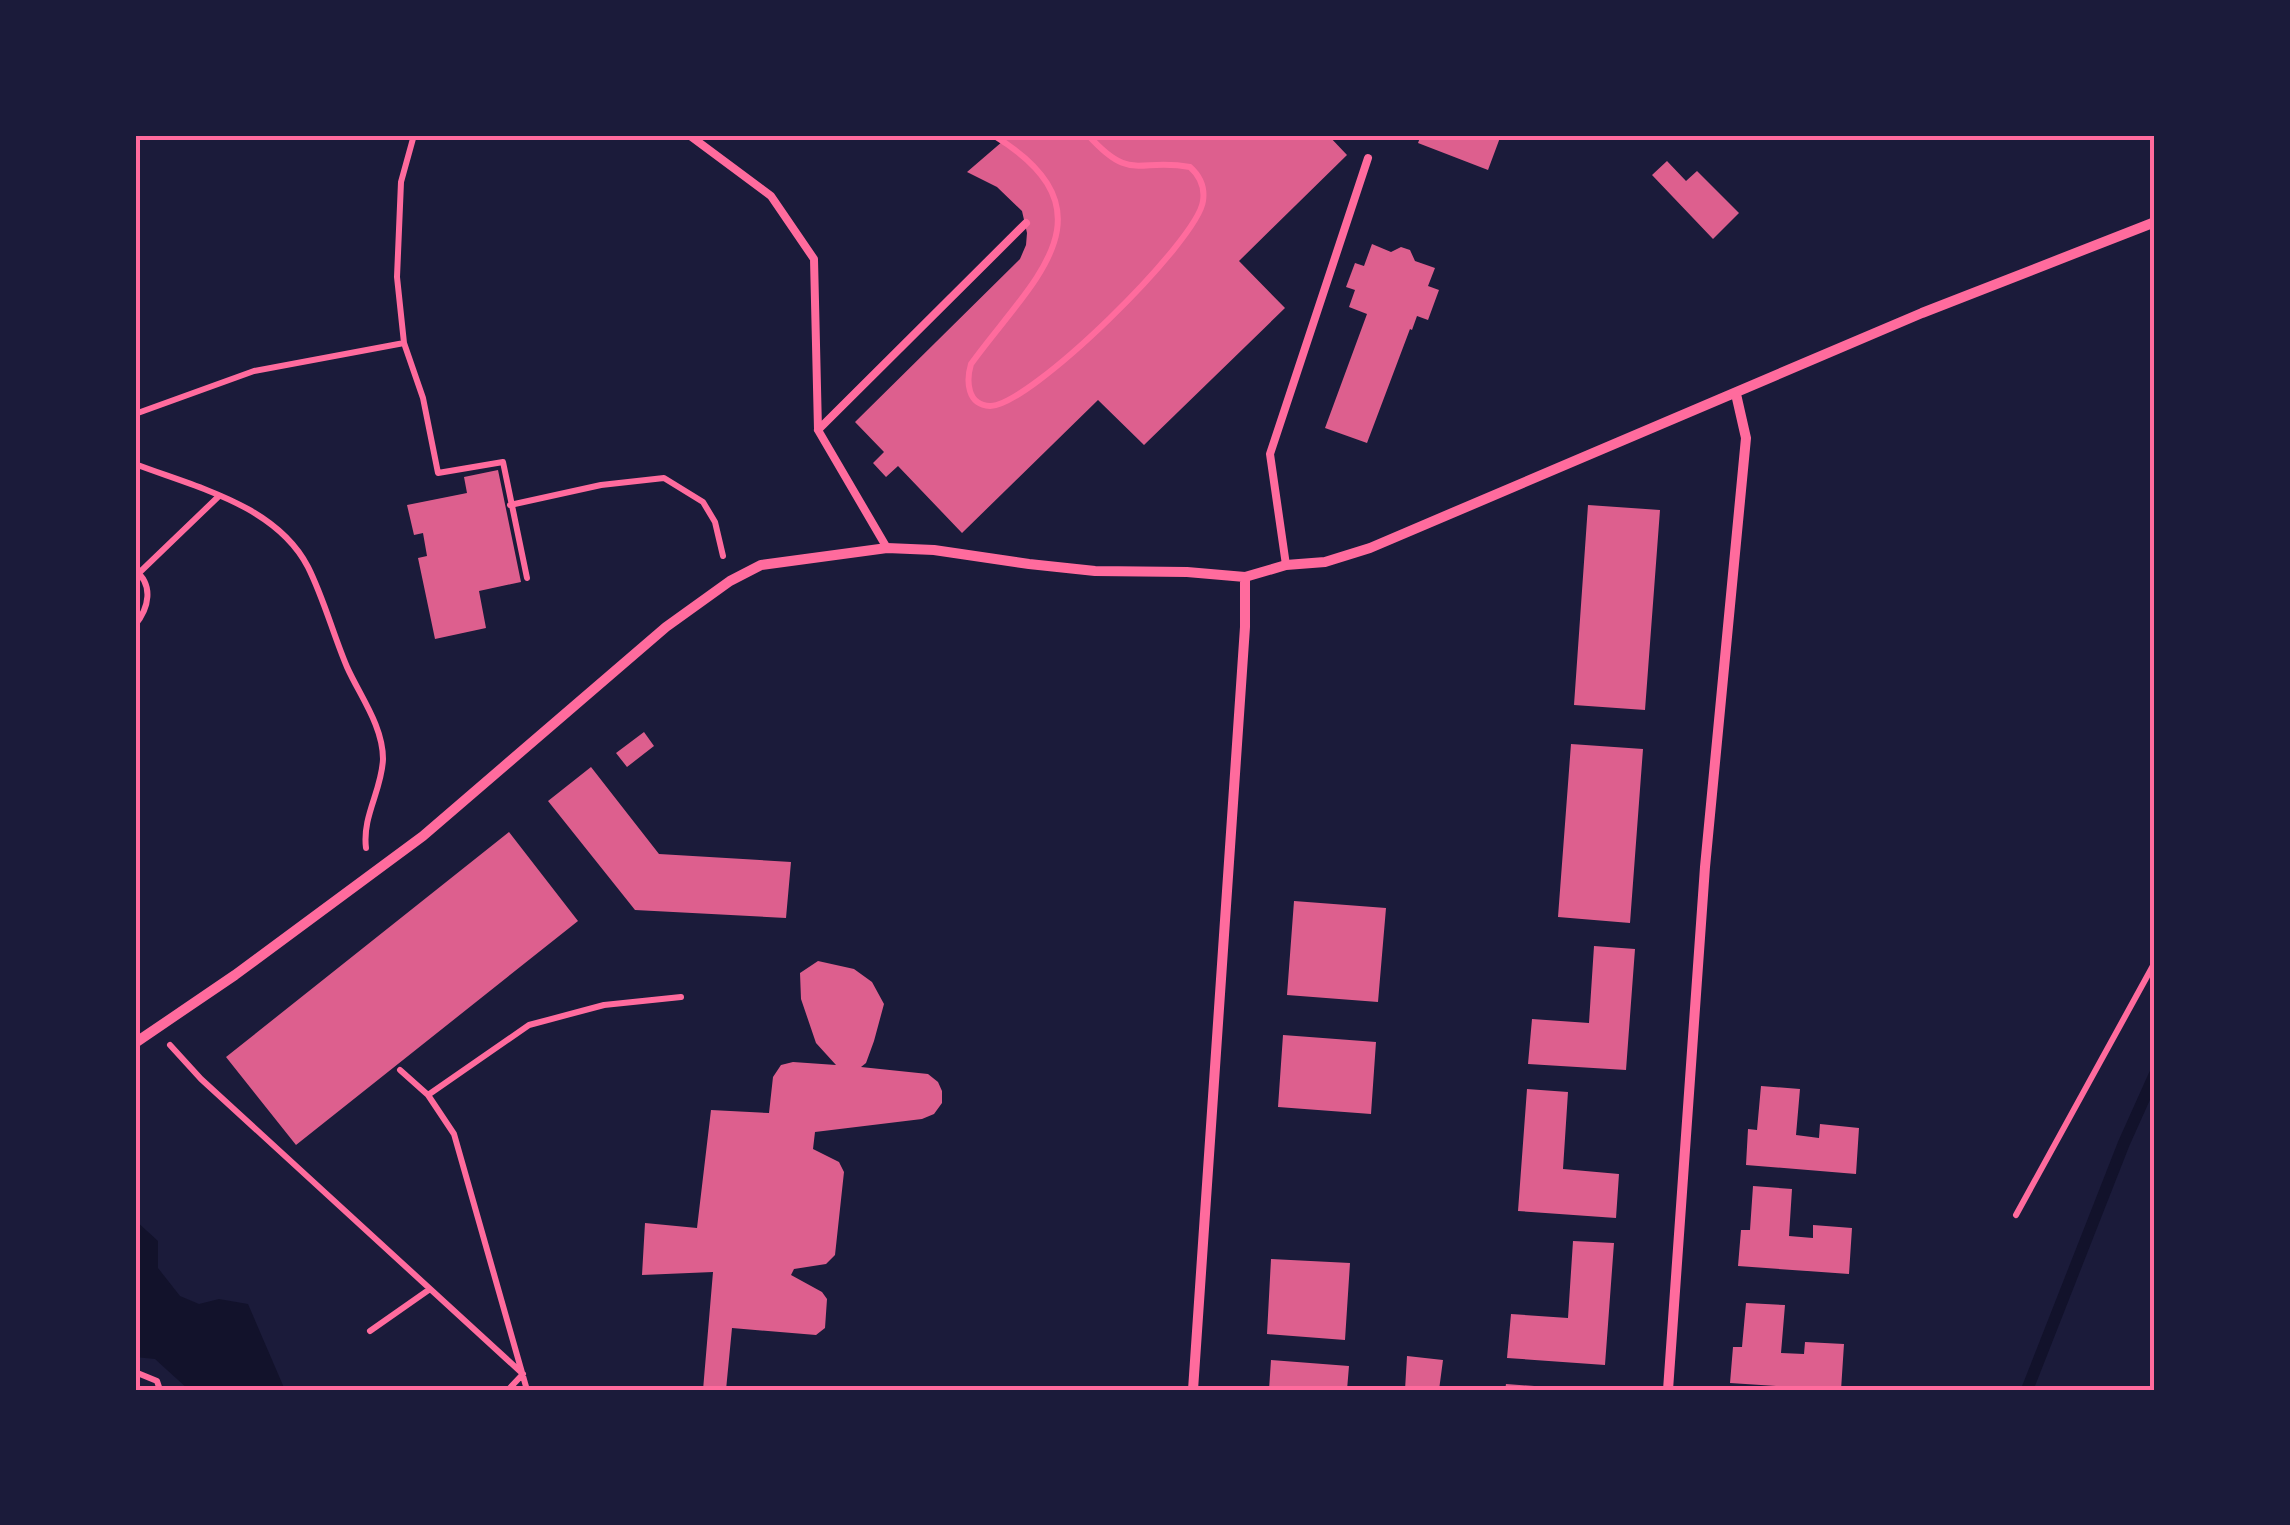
<svg xmlns="http://www.w3.org/2000/svg" width="2290" height="1525" font-family="Manrope,sans-serif">
<rect width="100%" height="100%" fill="#1b1b3a"/>
<path fill="#12122b" d="M135,1220L158,1241V1268L180,1296L199,1304L219,1299L248,1304L285,1390H189L155,1359L135,1357Z"/>
<g fill="none" stroke-linecap="round" stroke-linejoin="round">
<path stroke="#12122b" stroke-width="12" d="M2027,1390L2124,1143L2155,1074"/>
</g>
<path fill="#dd5f8e" d="M1010,135H1328L1347,155L1239,261L1285,308L1144,445L1098,400L962,533L898,466L886,477L873,463L884,452L855,422L1020,259L1026,245L1027,233L1022,211L997,187L967,172Z
M1421,135H1501L1488,170L1418,143Z
M1667,161L1686,181L1697,171L1739,213L1713,239L1652,175Z
M1372,244L1391,252L1401,247L1410,250L1415,261L1435,268L1428,286L1439,290L1428,320L1417,316L1412,330L1410,329L1367,443L1325,428L1367,314L1349,307L1355,290L1346,287L1355,263L1364,266Z
M498,470L521,582L479,591L486,628L435,639L418,558L427,556L423,533L414,535L407,505L467,493L464,477Z
M1588,505L1660,510L1645,710L1574,705Z
M644,732L654,746L627,767L616,753Z
M1571,744L1643,749L1630,923L1558,917Z
M591,767L659,854L791,862L786,918L635,910L548,801Z
M509,832L578,921L296,1145L226,1057Z
M1294,901L1386,908L1378,1002L1287,995Z
M1594,946L1635,949L1626,1070L1528,1064L1532,1019L1589,1023Z
M818,961L854,969L872,982L884,1004L874,1041L866,1063L861,1067L928,1074L938,1082L942,1091V1103L934,1114L922,1119L815,1132L813,1149L839,1162L844,1172L835,1255L826,1264L794,1269L791,1275L822,1292L827,1299L825,1328L816,1335L732,1328L726,1390H703L713,1272L642,1275L645,1223L697,1228L711,1110L769,1113L773,1077L781,1065L793,1062L836,1065L816,1043L801,999L800,973Z
M1283,1035L1376,1042L1371,1114L1278,1107Z
M1761,1086L1800,1089L1796,1135L1819,1138L1820,1124L1859,1128L1856,1174L1746,1165L1748,1129L1757,1130Z
M1527,1089L1568,1092L1563,1169L1619,1174L1616,1218L1518,1211Z
M1753,1186L1792,1189L1789,1236L1813,1238V1225L1852,1228L1849,1274L1738,1266L1741,1230H1750Z
M1573,1241L1614,1243L1605,1365L1507,1358L1511,1314L1568,1318Z
M1271,1259L1350,1263L1345,1340L1267,1334Z
M1746,1303L1785,1305L1781,1353L1804,1354L1805,1342L1844,1344L1841,1390L1730,1383L1733,1347H1742Z
M1407,1356L1443,1360L1439,1390H1405Z
M1271,1360L1349,1366L1347,1390H1269Z
M1506,1384L1548,1387V1390H1505Z"/>
<g fill="none" stroke-linecap="round" stroke-linejoin="round">
<path stroke="#ff6b9d" stroke-width="6" d="M414,135L401,182L397,277L404,343L423,398L438,473L503,462L527,578
M993,135C1121,213 1030,282 971,364C966,381 967,405 990,406C1029,407 1198,241 1203,201C1205,188 1200,176 1190,167C1138,157 1132,184 1088,135
M135,414L254,371L404,343
M135,464C195,487 276,505 308,567C324,599 333,634 347,667C360,696 383,726 383,759C382,790 362,816 366,848
M510,505L601,485L664,478L703,502L715,522L723,556
M135,570C154,585 149,608 135,625
M140,572L219,496
M170,1045L201,1079L523,1374L508,1390
M400,1070L428,1095L454,1134L527,1390
M428,1095L529,1025L604,1005L681,997
M2016,1215L2155,962
M370,1331L430,1289
M135,1372L157,1381L160,1390"/>
<path stroke="#ff6b9d" stroke-width="8" d="M689,135L771,196L814,259L818,430L887,548
M818,430L1026,223
M1286,565L1270,454L1368,158"/>
<path stroke="#ff6b9d" stroke-width="10" d="M135,1043L235,975L423,836L666,627L730,581L761,565L887,548L934,550L1029,564L1095,571L1187,572L1245,577L1286,565L1325,562L1370,548L1922,313L2155,222
M1193,1390L1245,627V577
M1668,1390L1705,867L1746,438L1736,394"/>
</g>
<rect width="2290" height="1525" fill="none" stroke="#1b1b3a" stroke-width="275"/>
<rect x="138" y="138" width="2014" height="1250" fill="none" stroke="#ff6b9d" stroke-width="4"/>
</svg>
